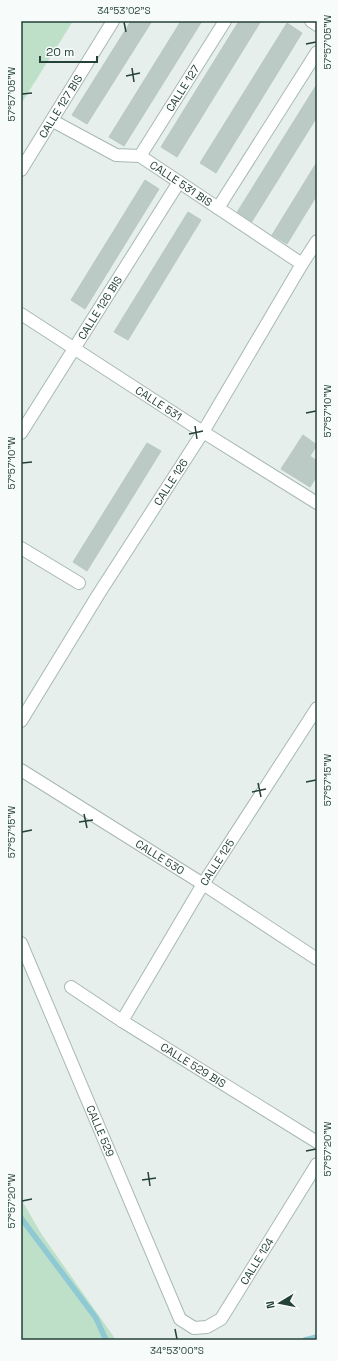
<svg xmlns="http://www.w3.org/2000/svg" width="338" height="1361" font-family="'Space Grotesk',sans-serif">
<rect width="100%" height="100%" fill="#e6efeb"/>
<path fill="#bfe0c8" d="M21,21H73L21,104Z
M21,1199L42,1235L116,1340H21Z"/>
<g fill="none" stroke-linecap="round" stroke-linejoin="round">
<path stroke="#8ec9d4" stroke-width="5.5" d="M21,1218L96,1318L106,1340
M305,1340L317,1337"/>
</g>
<path fill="#bbcac4" stroke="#b8c9c2" d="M131,21H152L87,124L72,115Z
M181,21H202L124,146L109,137Z
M239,21H261L177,157L161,147Z
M287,23L302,33L216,173L200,163Z
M317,84V117L251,223L236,214Z
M317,162V195L287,244L272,235Z
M145,180L159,189L85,309L71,300Z
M188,212L201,220L128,340L114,332Z
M303,435L317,445L310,456L317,461V476L310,487L281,469Z
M147,443L161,451L87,571L73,562Z"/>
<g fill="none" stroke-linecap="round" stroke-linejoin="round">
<defs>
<g id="minor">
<path d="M311,21L317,25"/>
<path id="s1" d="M53,121L116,155L140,156L302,264"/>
<path id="s2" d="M140,156L225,21"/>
<path id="s3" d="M21,170L113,21"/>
<path d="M218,208L317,52"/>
<path id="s4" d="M21,314L203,432L317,503"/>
<path id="s5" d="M21,433L179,182"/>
<path d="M21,548L79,583"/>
<path id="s6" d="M21,721L98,595L203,432L302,264L317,241"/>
<path id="s7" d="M21,770L203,884L317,959"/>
<path id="s8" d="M21,943L180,1319L194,1328L207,1327L221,1319L317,1164"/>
<path id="s9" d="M71,987L122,1021L317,1142"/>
<path id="s10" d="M122,1021L203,884L317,708"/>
</g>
</defs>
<use href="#minor" stroke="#a8b8b2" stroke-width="14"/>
<use href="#minor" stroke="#fff" stroke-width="12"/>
</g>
<path fill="none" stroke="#24423a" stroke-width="1.5" d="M124,22L126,32M306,44L316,42M132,68L134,82M126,76L140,73M22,94L32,93M306,413L316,411M195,426L197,439M189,434L203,431M22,463L32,462M306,782L316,780M258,783L261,797M252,792L266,789M84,814L87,828M79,822L93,820M22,832L32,830M306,1151L316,1149M148,1172L150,1186M142,1180L156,1178M22,1201L32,1199M175,1329L177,1339"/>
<g text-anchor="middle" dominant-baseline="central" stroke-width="4" stroke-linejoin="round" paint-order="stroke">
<g font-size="11" fill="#24423a" stroke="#f7fbf9">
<text stroke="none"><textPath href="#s2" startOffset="80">CALLE 127</textPath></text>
<text stroke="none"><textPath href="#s3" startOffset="75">CALLE 127 BIS</textPath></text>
<text stroke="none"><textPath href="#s1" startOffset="145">CALLE 531 BIS</textPath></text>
<text stroke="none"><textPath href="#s5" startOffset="148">CALLE 126 BIS</textPath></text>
<text stroke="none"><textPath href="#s4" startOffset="164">CALLE 531</textPath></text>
<text stroke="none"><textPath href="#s6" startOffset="282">CALLE 126</textPath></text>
<text stroke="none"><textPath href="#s7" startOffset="164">CALLE 530</textPath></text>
<text stroke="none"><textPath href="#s10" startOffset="185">CALLE 125</textPath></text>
<text stroke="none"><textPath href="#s9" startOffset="145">CALLE 529 BIS</textPath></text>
<text stroke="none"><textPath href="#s8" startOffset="204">CALLE 529</textPath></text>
<text stroke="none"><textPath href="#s8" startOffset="522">CALLE 124</textPath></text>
</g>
</g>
<rect width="338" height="1361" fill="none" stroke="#f7fbf9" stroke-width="44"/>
<g transform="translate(280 1303) rotate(260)" stroke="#f7fbf9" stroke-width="3" paint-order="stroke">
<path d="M0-3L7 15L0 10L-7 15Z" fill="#24423a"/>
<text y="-6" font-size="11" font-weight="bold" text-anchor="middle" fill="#24423a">N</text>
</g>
<path d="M40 56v6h57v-6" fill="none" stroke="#24423a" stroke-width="2"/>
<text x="46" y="56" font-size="12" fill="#24423a" stroke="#f7fbf9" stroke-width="3" paint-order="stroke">20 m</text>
<rect x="22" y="22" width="294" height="1317" fill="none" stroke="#24423a" stroke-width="1.5"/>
<g font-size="10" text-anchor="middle" fill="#24423a">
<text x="124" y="14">34°53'02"S</text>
<text transform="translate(327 42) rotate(-90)" y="4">57°57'05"W</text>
<text transform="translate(11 94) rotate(-90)" y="4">57°57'05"W</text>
<text transform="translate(327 411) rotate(-90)" y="4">57°57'10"W</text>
<text transform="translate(11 463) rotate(-90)" y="4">57°57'10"W</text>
<text transform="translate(327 780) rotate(-90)" y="4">57°57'15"W</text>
<text transform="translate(11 832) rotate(-90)" y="4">57°57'15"W</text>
<text transform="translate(327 1149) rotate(-90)" y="4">57°57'20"W</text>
<text transform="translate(11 1201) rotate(-90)" y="4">57°57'20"W</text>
<text x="177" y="1354">34°53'00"S</text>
</g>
</svg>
